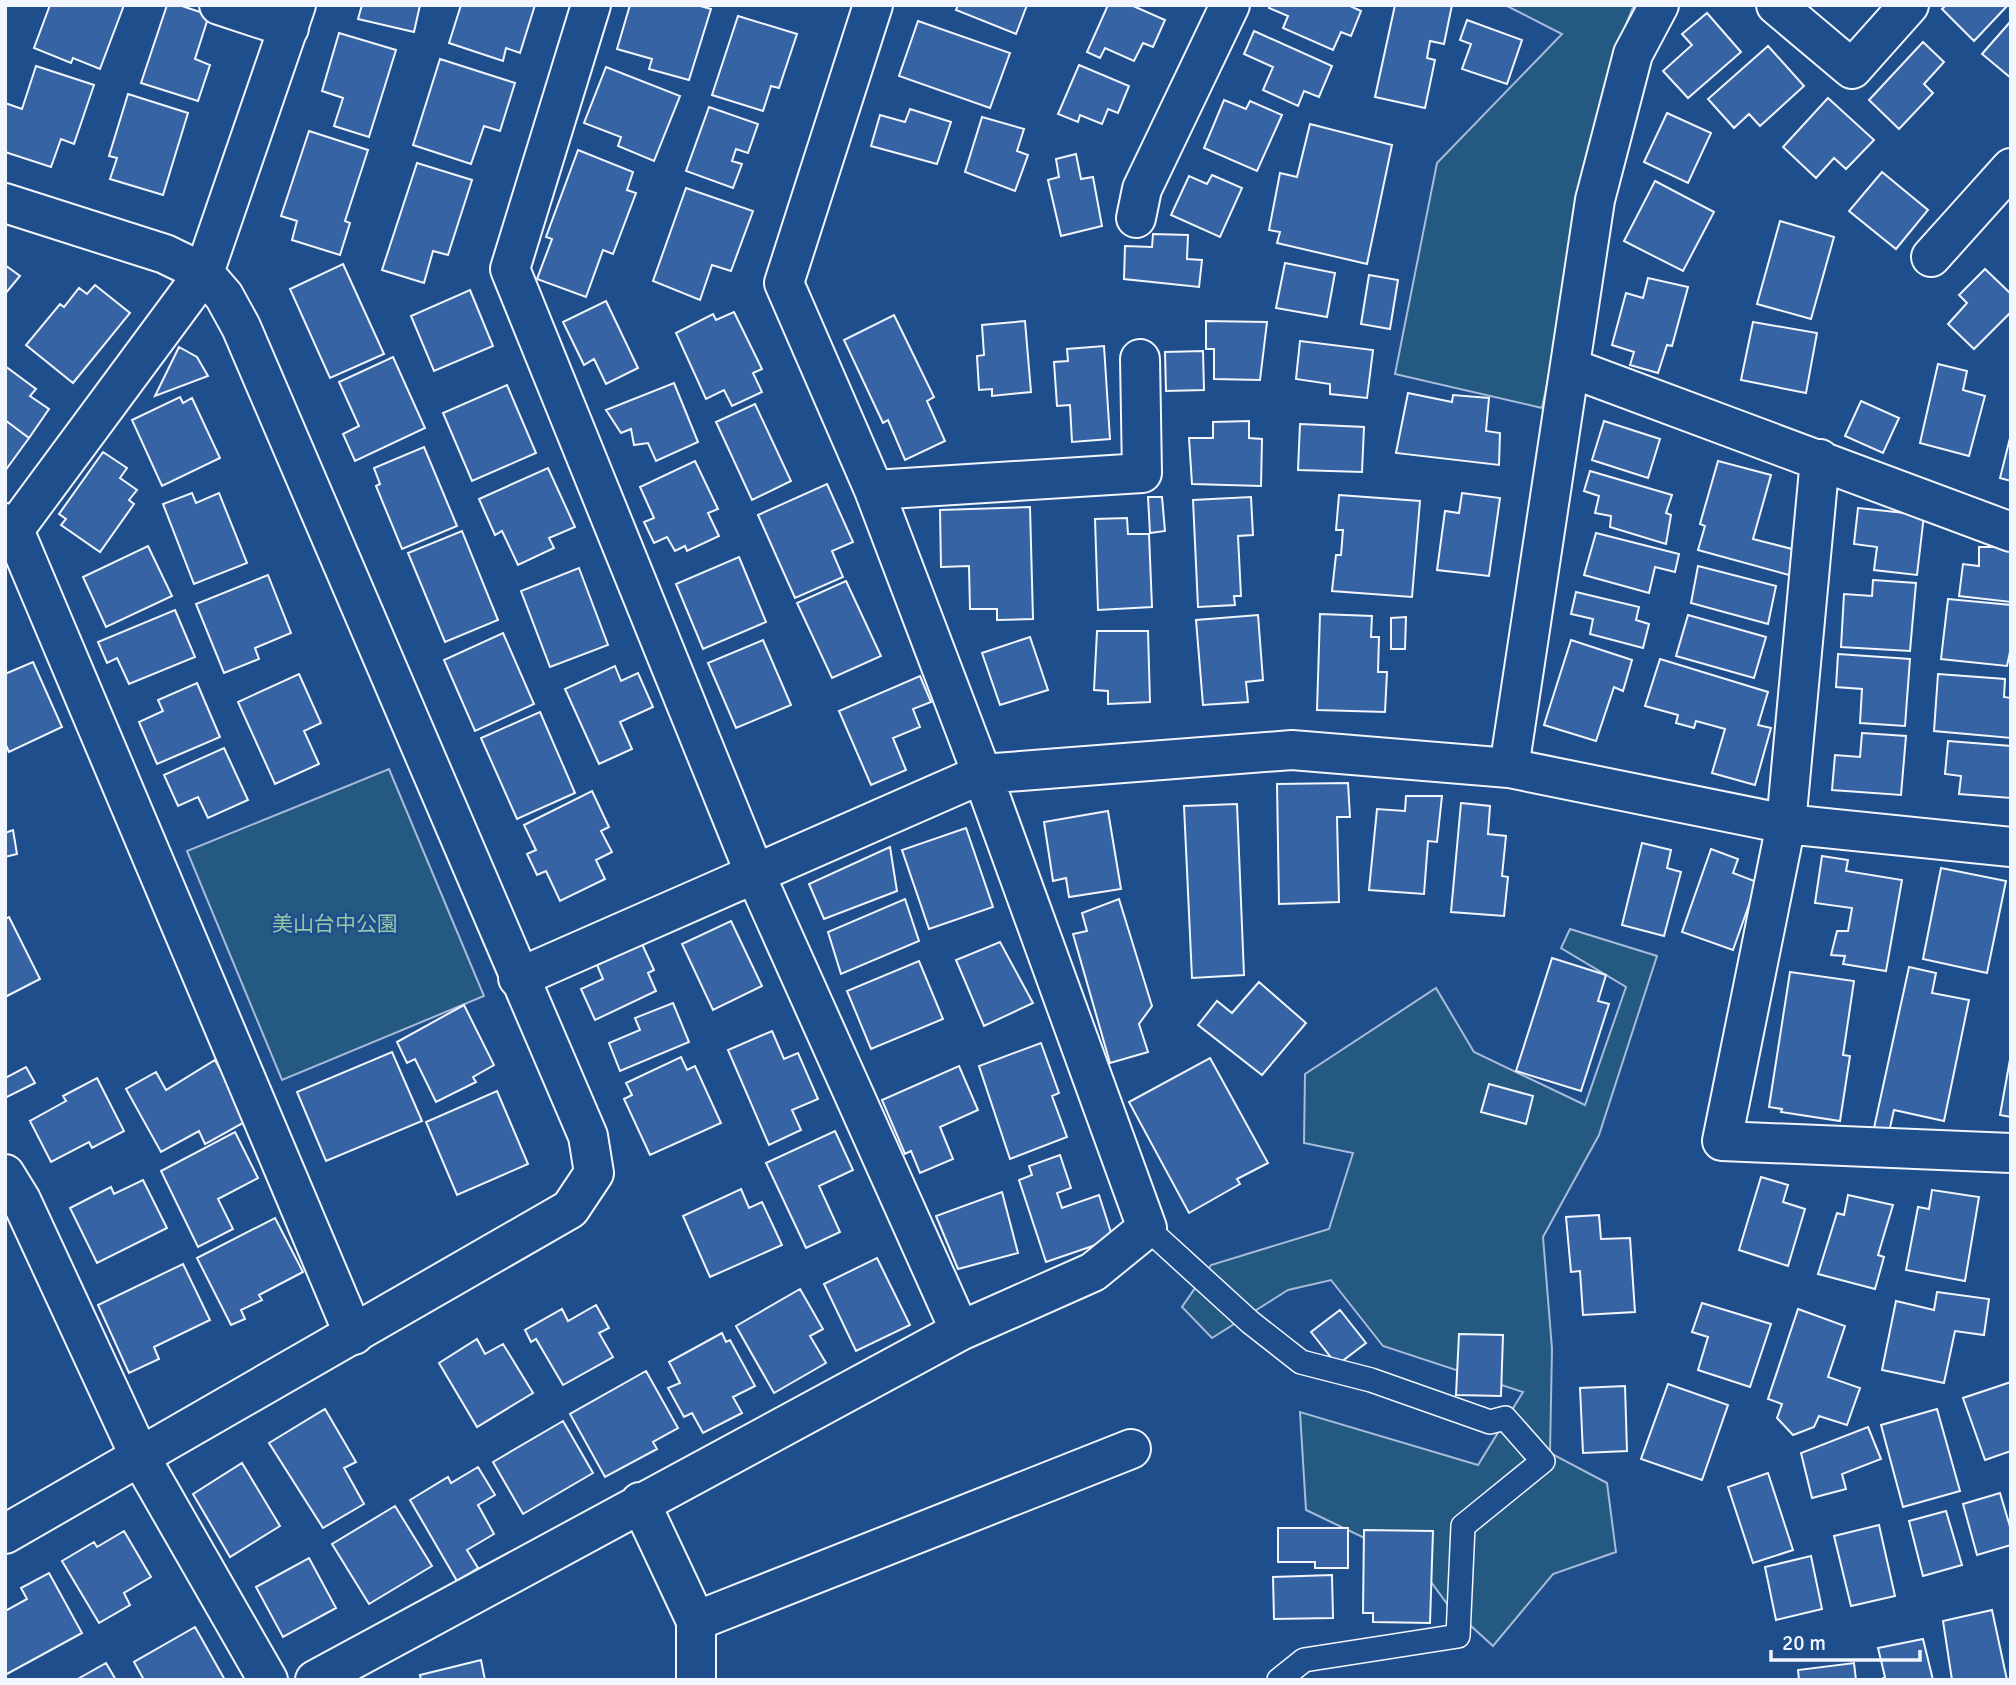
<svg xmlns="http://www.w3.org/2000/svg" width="2016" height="1685" font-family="Signika,'Noto Sans JP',sans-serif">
<rect width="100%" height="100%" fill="#1f4e8c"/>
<path fill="#245a82" stroke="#a8bbd7" stroke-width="2" d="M1505,5H1634L1618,44L1542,408L1395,374L1437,163L1562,34Z
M389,769L484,996L282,1080L187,851Z
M1570,929L1657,956L1599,1135L1543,1237L1552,1349L1550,1453L1607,1483L1616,1552L1553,1574L1493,1646L1448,1605L1417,1563L1306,1510L1300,1412L1478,1465L1523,1392L1383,1346L1331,1280L1288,1290L1212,1338L1182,1307L1211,1265L1329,1229L1353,1153L1304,1143L1305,1074L1436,988L1474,1052L1585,1105L1626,987L1561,948Z"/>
<path fill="#3563a3" stroke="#f2f6ff" stroke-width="2" d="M50,5H124L100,69L73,58L71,63L34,48Z
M167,5H179L209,15L195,59L210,65L198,101L141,83Z
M362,5H420L414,32L358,19Z
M461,5H535L520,53L506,48L503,61L449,43Z
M630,5H697L711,9L689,80L649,69L652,59L617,49Z
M958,5H1027L1016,34L956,10Z
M1108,5H1131L1165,20L1153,47L1143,43L1134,61L1105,48L1100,58L1087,52Z
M1270,5H1348L1361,11L1351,36L1341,32L1333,50L1283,28L1288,16L1269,8Z
M1395,5H1452L1444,44L1430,41L1427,58L1435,60L1425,108L1375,97Z
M1946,5H2008L1974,41L1942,9Z
M1707,13L1741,52L1688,98L1663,71L1692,45L1682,34Z
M738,16L797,34L779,88L771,86L763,111L712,95Z
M1467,20L1522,40L1507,84L1462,69L1471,44L1460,40Z
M918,21L1010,53L990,108L899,76Z
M2011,21V78L1982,54Z
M1254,31L1332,66L1319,97L1304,91L1298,106L1263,90L1273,67L1244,54Z
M339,33L396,50L369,137L334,126L343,98L322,91Z
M1923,42L1944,62L1924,84L1933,93L1899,129L1869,100Z
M1768,46L1804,86L1760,126L1749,114L1734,128L1708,99Z
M440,59L515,83L500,131L484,126L471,164L413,145Z
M1079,65L1129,86L1118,113L1108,109L1102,124L1080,115L1078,122L1058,114Z
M36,66L94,85L74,144L61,139L51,167L5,152V103L22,109Z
M606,67L680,96L654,161L618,146L621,137L584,123Z
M128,94L188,113L163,195L110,179L117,158L109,156Z
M1828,98L1874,140L1846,169L1834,158L1816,178L1783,147Z
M1224,100L1246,109L1250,101L1282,115L1257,171L1204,148Z
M709,107L758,124L748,153L736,149L732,161L742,164L733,188L686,171Z
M910,109L951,122L937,164L871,146L880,115L905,122Z
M1667,113L1711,133L1688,183L1644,162Z
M982,117L1024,129L1017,151L1028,155L1015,191L965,172Z
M1310,124L1392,145L1367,264L1277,243L1280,232L1269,230L1280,173L1297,177Z
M309,131L368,150L345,221L350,223L340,255L292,240L297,221L281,216Z
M578,150L633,172L627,190L636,193L613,254L603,250L586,297L537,279L552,239L546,237Z
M1076,154L1081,179L1093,177L1102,226L1061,236L1048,180L1059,177L1056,159Z
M417,163L472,180L448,255L433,251L424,283L382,270Z
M1882,172L1928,210L1896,249L1849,211Z
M1212,175L1242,188L1220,237L1171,215L1189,176L1207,184Z
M1655,181L1714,212L1683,271L1624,241Z
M686,188L753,211L731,271L712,265L700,300L653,281Z
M1780,221L1834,237L1811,319L1757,304Z
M1153,234L1188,235L1187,259L1202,260L1199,287L1124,279L1125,246L1152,247Z
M1285,263L1335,273L1327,317L1276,308Z
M343,264L384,354L330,378L290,289Z
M5,265L20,276L5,294Z
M1985,269L2011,294V312L1974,349L1948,324L1967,303L1959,295Z
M1369,275L1398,280L1390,329L1361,324Z
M1648,278L1688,287L1672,346L1667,345L1658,373L1630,365L1634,352L1612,345L1626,293L1643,298Z
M95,285L130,313L73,383L26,345L60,304L64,307L79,288L87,294Z
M470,290L493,346L434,371L411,316Z
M606,301L638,368L606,384L594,359L584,365L563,322Z
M734,312L762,369L753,373L762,392L732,406L724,390L706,399L676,333L713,314L716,320Z
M894,315L934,397L927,401L945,441L905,460L888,420L883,423L844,340Z
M1025,321L1031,392L992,396V389L979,390L977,356L984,355L982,325Z
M1206,321L1267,322L1260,380L1214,379V349H1206Z
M1753,322L1817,333L1806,393L1741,380Z
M1300,341L1373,350L1367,398L1330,394V384L1296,379Z
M1104,346L1110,439L1072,442L1070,405L1057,406L1054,362L1068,361L1067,349Z
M179,347L197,357L208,376L155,396Z
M1203,351L1204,390L1166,391L1165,352Z
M393,357L425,428L355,461L343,434L359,426L339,382Z
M1938,364L1967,371L1963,390L1985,396L1969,456L1920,443Z
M5,366L36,389L30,396L49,409L29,438L5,420Z
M674,383L698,442L656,461L648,443L634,445L631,429L621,433L606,410Z
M507,385L536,453L472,481L443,413Z
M1408,393L1452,402L1453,395L1489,398L1486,431L1500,433L1499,465L1396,453Z
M180,397L183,403L192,398L220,458L162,486L132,420Z
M1861,401L1899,418L1883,453L1845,436Z
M755,404L791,481L752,500L716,422Z
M5,420L29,438L5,471Z
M1249,421V438L1262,439L1261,486L1192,484L1189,438H1213V422Z
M1604,421L1660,439L1648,478L1592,460Z
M1300,424L1364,427L1362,472L1298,470Z
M2011,434V481L2000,478Z
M424,447L457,526L402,549L376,486L380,484L374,468Z
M103,452L127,468L120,478L137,490L129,500L134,504L100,552L61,525L66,519L59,514Z
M695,461L718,509L708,513L719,536L687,551L685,546L675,551L667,537L654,543L644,522L654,518L640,487Z
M1718,461L1771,475L1753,539L1796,550L1789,575L1698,550L1705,526L1700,524Z
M548,468L575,527L549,538L554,548L518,565L502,531L495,535L479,499Z
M1590,471L1672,495L1666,513L1671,515L1666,544L1610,527L1611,516L1595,513L1599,496L1584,491Z
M827,484L853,542L832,551L843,577L795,598L758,515Z
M192,493L196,503L219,493L247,563L194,584L163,504Z
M1462,493L1500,498L1489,576L1437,570L1445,511L1459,513Z
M1339,495L1420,501L1412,597L1332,591L1336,555H1341L1343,530H1336Z
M1148,497H1162L1165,531L1150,533Z
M1251,497L1253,535L1238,536L1241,596H1234L1235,605L1198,607L1193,500Z
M1030,507L1033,619L997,620V609H970L969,566L941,567L940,510Z
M1858,508L1924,515L1917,575L1874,570L1877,547L1854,544Z
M1127,518L1128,534H1149L1152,607L1098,610L1095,519Z
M462,531L498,620L445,642L408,553Z
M1596,533L1679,554L1675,572L1655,567L1649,593L1584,575Z
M148,546L172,596L106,627L83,577Z
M1979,547H2011V602L1959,596L1963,564L1979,566Z
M739,557L766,622L703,649L676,584Z
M1698,566L1776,586L1768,624L1691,603Z
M579,568L608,645L550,667L521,591Z
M268,575L291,633L255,648L259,659L224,673L196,604Z
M1873,580L1916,583L1910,651L1841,647L1844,594L1872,596Z
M846,581L881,656L832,678L797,603Z
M1576,592L1639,607L1636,620L1649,624L1643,648L1590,634L1593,619L1571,614Z
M1948,599L2011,605V647L2007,666L1941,659Z
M175,610L195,657L129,684L117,658L107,663L98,642Z
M1320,614L1372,616L1371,637H1379L1378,672H1387L1385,712L1317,710Z
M1258,615L1263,680L1246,682L1248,702L1203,705L1196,620Z
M1688,615L1766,637L1754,678L1676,656Z
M1406,617L1405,649H1391V618Z
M1097,631H1148L1150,702L1108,704V691L1094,690Z
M503,633L534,704L475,731L444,660Z
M1030,637L1048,690L1000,705L982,653Z
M763,640L791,705L736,728L708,663Z
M1571,640L1632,660L1623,691L1614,687L1596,741L1544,725Z
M1838,654L1910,659L1905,726L1860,723L1862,689L1836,687Z
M1660,659L1768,692L1758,725L1771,728L1755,785L1712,773L1725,729L1696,721L1694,728L1676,723L1678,715L1645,706Z
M33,662L62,727L9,752L5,743V674Z
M615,666L621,681L638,673L653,707L620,722L632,749L599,764L565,689Z
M299,674L321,723L304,731L319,764L275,784L238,702Z
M1938,674L2005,679L2004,697L2011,698V738L1934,731Z
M920,676L931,702L913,709L920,727L893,738L906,770L871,785L839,711Z
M197,683L220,737L157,764L139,722L163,711L158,700Z
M540,712L575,793L517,819L481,738Z
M1862,733L1906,736L1901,795L1832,790L1835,755L1860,757Z
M1948,741L2011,746V798L1959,794L1961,776L1945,774Z
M224,748L248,800L208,818L198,797L178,806L164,775Z
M1348,783L1350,817H1337L1339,902L1279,904L1277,784Z
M592,791L609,827L601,831L612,852L596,860L605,879L560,901L546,871L537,875L527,854L536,850L524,825Z
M1406,796H1442L1437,842L1428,841L1424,894L1369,890L1377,809L1405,811Z
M1461,803L1490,806L1488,834L1506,836L1502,876L1508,877L1504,916L1451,912Z
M1237,804L1244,975L1192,978L1184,806Z
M1108,811L1121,889L1069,897L1066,878L1053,881L1044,822Z
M966,828L993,907L929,929L902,850Z
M13,830L17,854L5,857V833Z
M1642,843L1671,850L1667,868L1681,872L1664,936L1622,925Z
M890,847L897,891L824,919L809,884Z
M1711,849L1738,859L1733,873L1757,882L1733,950L1682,932Z
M1822,856L1848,860L1846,871L1902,880L1886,971L1843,964L1845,956L1831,955L1837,931H1848L1852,908L1815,903Z
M1941,868L2006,881L1987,973L1923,959Z
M905,899L919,941L841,974L828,932Z
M1119,899L1152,1006L1139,1024L1148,1052L1110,1063L1073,934L1087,931L1082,913Z
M9,917L40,979L5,997V919Z
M731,921L762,986L713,1010L682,944Z
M1000,942L1033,1003L984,1026L956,960Z
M642,944L654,970L648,973L656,991L595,1020L581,989L603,979L597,965Z
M1552,958L1606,975L1598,1001L1609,1004L1581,1091L1516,1071Z
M919,961L943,1019L871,1049L847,991Z
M1909,967L1936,973L1932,993L1969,1000L1944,1121L1894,1110L1889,1132L1874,1128Z
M1790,972L1854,981L1843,1055L1850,1056L1840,1121L1781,1112L1782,1109L1769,1107Z
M1259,982L1306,1023L1262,1075L1198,1025L1217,1001L1232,1013Z
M673,1003L689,1042L620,1071L609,1043L640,1030L635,1018Z
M464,1005L494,1065L473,1077L476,1082L436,1102L415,1059L407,1063L397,1042Z
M772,1031L784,1059L798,1053L818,1099L792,1110L801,1130L769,1145L728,1050Z
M1041,1043L1059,1093L1052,1096L1067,1137L1010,1159L979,1066Z
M392,1052L422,1121L326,1161L297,1092Z
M2011,1054V1117L2000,1115Z
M681,1057L687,1070L695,1066L721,1123L650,1155L624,1099L632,1095L626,1083Z
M1210,1058L1268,1163L1237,1179L1240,1184L1189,1213L1129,1102Z
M215,1060L248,1120L205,1144L199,1131L161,1152L126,1089L156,1072L166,1090Z
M959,1066L978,1110L940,1127L953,1159L920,1173L911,1151L905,1154L882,1100Z
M26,1067L35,1083L5,1098V1078Z
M97,1078L124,1131L92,1148L89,1142L51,1162L30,1121L66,1101L63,1096Z
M1489,1084L1533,1096L1526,1124L1481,1112Z
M497,1091L528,1164L457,1195L426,1122Z
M835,1131L853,1170L819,1186L840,1232L806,1248L766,1163Z
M235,1132L258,1178L218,1199L233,1229L198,1247L161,1171Z
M1060,1155L1071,1188L1057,1193L1062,1208L1099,1195L1113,1239L1046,1262L1019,1180L1032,1175L1029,1166Z
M1761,1177L1788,1185L1783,1202L1805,1209L1788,1266L1739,1250Z
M143,1180L167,1228L97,1263L70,1208L111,1187L114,1194Z
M741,1189L749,1208L762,1202L782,1245L710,1277L683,1216Z
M1932,1190L1979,1197L1965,1281L1906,1270L1918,1207L1929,1209Z
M1002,1192L1018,1253L958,1269L936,1216Z
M1848,1195L1893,1205L1878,1255L1884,1257L1875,1289L1818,1274L1837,1213L1844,1215Z
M1599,1215L1601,1239L1630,1238L1635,1312L1583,1315L1580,1271L1571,1272L1566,1217Z
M275,1218L303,1272L259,1295L262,1300L241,1310L245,1319L231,1325L197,1258Z
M877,1258L910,1325L856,1351L824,1284Z
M183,1264L210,1320L154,1347L159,1359L129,1373L98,1305Z
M800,1289L823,1329L810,1336L826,1363L774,1393L736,1326Z
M1937,1292L1989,1299L1984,1335L1955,1331L1944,1383L1882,1370L1896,1301L1934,1310Z
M1702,1303L1771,1324L1750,1387L1698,1370L1708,1337L1692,1332Z
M596,1305L609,1328L599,1333L613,1357L563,1385L536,1339L531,1342L525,1330L562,1309L568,1321Z
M1798,1309L1845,1326L1828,1377L1860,1388L1847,1425L1819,1416L1814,1427L1793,1435L1777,1418L1782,1404L1768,1399Z
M1340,1310L1366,1343L1337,1365L1311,1332Z
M722,1333L726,1342L730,1340L755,1386L733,1397L742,1413L703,1433L692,1413L684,1417L668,1388L680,1383L669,1362Z
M1459,1334L1503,1335L1501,1396L1456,1395Z
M477,1339L485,1354L503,1344L533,1393L477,1427L439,1363Z
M646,1371L678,1428L653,1442L657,1449L605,1477L570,1414Z
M2011,1382V1451L1985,1460L1963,1398Z
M1668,1384L1728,1405L1702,1480L1641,1459Z
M1625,1386L1627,1451L1583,1453L1580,1388Z
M325,1409L356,1462L344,1468L364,1504L323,1528L269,1443Z
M1937,1409L1960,1491L1903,1507L1881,1425Z
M563,1421L593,1473L523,1514L493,1462Z
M1868,1427L1881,1459L1842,1474L1846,1489L1812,1498L1801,1453Z
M242,1463L280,1526L230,1557L193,1494Z
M478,1467L495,1495L478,1505L494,1534L467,1550L478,1568L457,1581L410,1500L448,1477L451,1483Z
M1768,1473L1793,1550L1753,1563L1728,1487Z
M2000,1493L2011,1530V1545L1977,1555L1963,1504Z
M395,1506L432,1566L369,1604L332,1544Z
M1946,1511L1962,1565L1923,1576L1909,1521Z
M1879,1525L1895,1596L1851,1606L1834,1536Z
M1278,1528H1348V1568H1315V1562H1278Z
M1364,1530L1433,1531L1430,1623L1373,1622V1613H1363Z
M124,1531L151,1577L124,1593L130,1605L99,1623L62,1561L94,1542L97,1547Z
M1811,1556L1822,1609L1776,1620L1765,1567Z
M309,1558L336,1608L283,1637L256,1587Z
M49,1573L82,1633L5,1675V1611L27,1599L21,1588Z
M1332,1575L1333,1618L1274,1619L1273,1577Z
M1992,1610L2007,1680H1952L1943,1621Z
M195,1627L225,1680H144L134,1662Z
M1923,1639L1933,1680H1880L1885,1677L1878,1648Z
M481,1660L485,1680H421L420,1675Z
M106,1663L116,1680H76Z
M1854,1663L1856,1680H1799L1798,1670Z"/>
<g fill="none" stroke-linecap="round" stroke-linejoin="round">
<defs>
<path id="service" d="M1147,1228L1250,1322L1301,1362L1371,1380L1490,1422L1505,1418L1543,1461L1463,1526L1458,1636L1304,1660L1279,1680"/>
<path id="minor" d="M219,5L289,28
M591,5L510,269L755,874L960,1331
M1776,5L1852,69L1909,5
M1136,218L1142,189L1230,5
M1931,257L2011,168
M1571,368L2011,532
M1820,459L1786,824L1722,1141L2011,1153
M874,490L1142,473L1140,359
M5,523L14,530L354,1335
M14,530L204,273
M1509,768L1595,200L1633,54L1659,5
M518,978L982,774L1292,750L1509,768L1786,824L2011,847
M5,1174L21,1200L140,1457L268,1680
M640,1502L696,1621V1680
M696,1621L1131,1449
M315,1680L960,1331L1093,1272L1147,1228L982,774L874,490L784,283L873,5"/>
<path id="tertiary" d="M5,203L165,254L204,273L224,296L241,327L588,1136L594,1173L570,1209L5,1534
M204,273L296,5"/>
</defs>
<use href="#service" stroke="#f2f6ff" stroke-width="26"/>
<use href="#minor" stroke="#f2f6ff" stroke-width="42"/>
<use href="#tertiary" stroke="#f2f6ff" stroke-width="42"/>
<use href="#service" stroke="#1f4e8c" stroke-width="23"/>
<use href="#minor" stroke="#1f4e8c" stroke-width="38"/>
<use href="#tertiary" stroke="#1f4e8c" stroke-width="38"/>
</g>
<g text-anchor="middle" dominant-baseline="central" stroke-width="5" stroke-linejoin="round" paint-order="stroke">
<g font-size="21" fill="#97c8a6" stroke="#1f4e8c">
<text x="335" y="924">美山台中公園</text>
</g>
</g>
<rect width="2016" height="1685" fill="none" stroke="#f2f6ff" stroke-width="14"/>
<path d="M1771 1650v10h149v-10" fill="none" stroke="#f2f6ff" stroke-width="3.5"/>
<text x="1782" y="1650" font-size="21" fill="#f2f6ff" stroke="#1f4e8c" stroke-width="5" paint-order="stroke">20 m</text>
</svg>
